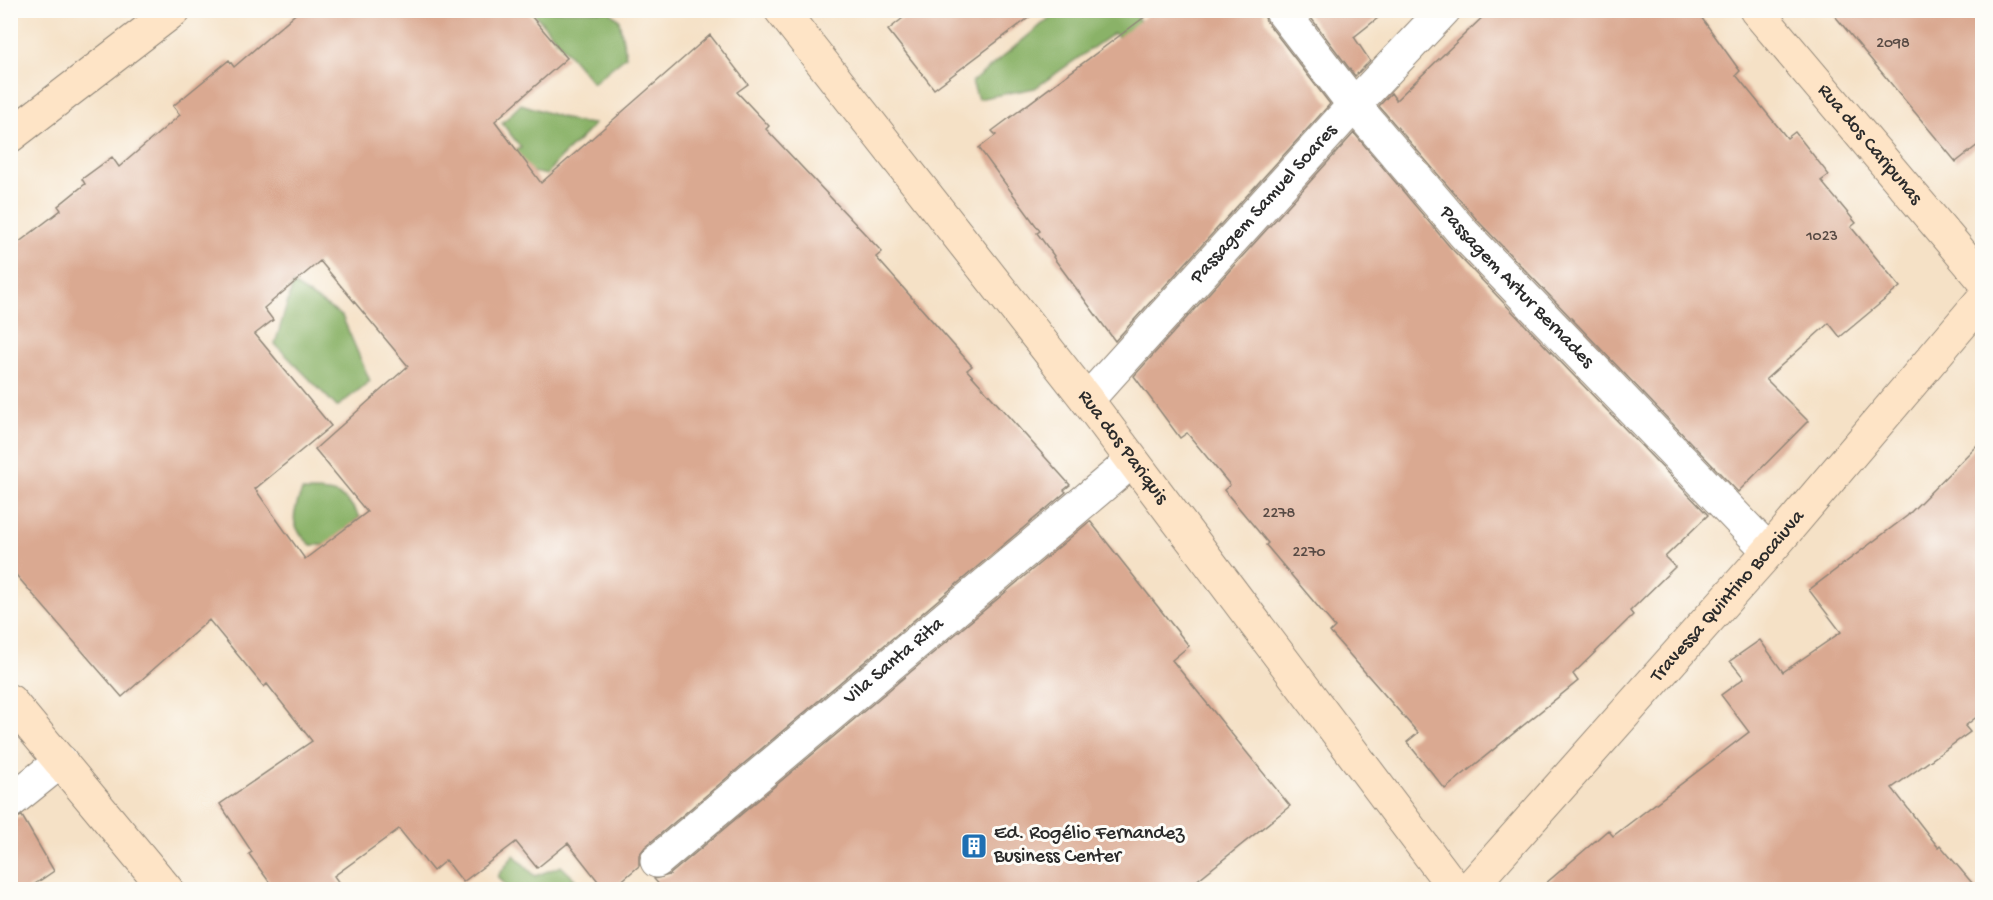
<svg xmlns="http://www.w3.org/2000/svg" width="1993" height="900" font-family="'Gochi Hand',sans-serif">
<rect width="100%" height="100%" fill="#fdfcf7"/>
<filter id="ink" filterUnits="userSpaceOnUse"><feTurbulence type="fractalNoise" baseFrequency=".0167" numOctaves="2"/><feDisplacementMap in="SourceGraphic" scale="12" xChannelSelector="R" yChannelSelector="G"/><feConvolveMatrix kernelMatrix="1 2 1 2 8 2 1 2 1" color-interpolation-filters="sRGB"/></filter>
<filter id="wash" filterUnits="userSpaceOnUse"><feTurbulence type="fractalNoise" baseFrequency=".008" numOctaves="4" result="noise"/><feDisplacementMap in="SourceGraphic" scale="24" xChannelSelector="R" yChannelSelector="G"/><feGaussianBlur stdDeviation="1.35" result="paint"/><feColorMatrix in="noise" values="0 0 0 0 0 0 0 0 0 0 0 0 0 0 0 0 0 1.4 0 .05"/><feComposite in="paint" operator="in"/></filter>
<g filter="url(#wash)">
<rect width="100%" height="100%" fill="#f5e1c6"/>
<path fill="#8ab268" stroke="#5a6e4a" stroke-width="1.5" d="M532,11H609L619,20L626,56L593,83Z
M1058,11H1133L1152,39L1132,49L1114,33L1035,88L978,99L972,82Z
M521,104L576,122L594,124C580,143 558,155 547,175L502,166L507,154L521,148L502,123Z
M293,284L342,316L370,381L337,407L275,344Z
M302,491C332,491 343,490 360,517L326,545H311C290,527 291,516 302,491Z
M514,855L535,876L561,866L575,879L558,889H508L498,876Z"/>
<g id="blocks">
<path fill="#daa991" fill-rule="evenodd" d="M300,10H526L567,58L495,121L541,183L710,35L748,84L737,92L769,126L766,129L882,252L876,257L972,366L967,370L1070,485L1064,490L1066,492L645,847L639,855V866L611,890H605L568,843L537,868L516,842L463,882L446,860L433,871L399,829L334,876L344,890H275L249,854L252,852L220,804L312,741L267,684L264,687L209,620L122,697L10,568V249L61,210L58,206L85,184L82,179L112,157L119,167L180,115L173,106L229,60L234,67ZM320,261L408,366L315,449L367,512L305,559L255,489L331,426L255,334L273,320L264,308Z
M913,10H1039L934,89L888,30Z
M1154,10H1263L1266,21L1330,104L1115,341L1053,257L1054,256L1037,233L1040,231L979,148L996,135L992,131Z
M1305,10H1388L1354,37L1370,61L1355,76Z
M1490,10H1696L1740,71L1736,75L1787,138L1795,132L1829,175L1821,181L1856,223L1851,227L1900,287L1840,337L1829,323L1766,379L1808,421L1738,492L1478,221L1379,106L1391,93L1396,100Z
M1830,10H1983V141L1956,162Z
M1354,133L1450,247L1708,515L1665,557L1675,567L1630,611L1633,615L1573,674L1578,681L1445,789L1407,742L1418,733L1330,632L1335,627L1266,545L1268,543L1224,490L1230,485L1187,433L1180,438L1134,376Z
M1983,439V712L1965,726L1970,732L1892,788L1938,847L1940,845L1978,890H1538L1608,830L1613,836L1749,732L1721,695L1744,678L1730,661L1760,640L1783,672L1841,632L1809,590L1907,516Z
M1090,521L1189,646L1172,660L1290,806L1185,890H664L654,879L669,875Z
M22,816L54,871L26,890H10V820Z"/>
</g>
</g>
<g filter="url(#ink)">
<use href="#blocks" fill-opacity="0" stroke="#908678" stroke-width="1.5"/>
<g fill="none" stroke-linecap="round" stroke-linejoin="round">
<defs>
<g id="street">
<path id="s1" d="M1281,10L1354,105L1464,234L1769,551"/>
<path id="s2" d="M1087,400L1354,105L1444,10"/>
<path d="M10,802L61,761"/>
<path id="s3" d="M657,861L1132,461"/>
</g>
<g id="secondary">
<path id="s4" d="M781,10L1087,400L1456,890"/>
<path id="s5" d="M1756,10L1982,278"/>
<path d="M10,136L174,10"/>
<path d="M10,701L167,890"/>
<path id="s6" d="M1468,890L1769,551L1982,300"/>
</g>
</defs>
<use href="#street" stroke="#908678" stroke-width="35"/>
<use href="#secondary" stroke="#908678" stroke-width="35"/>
<use href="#street" stroke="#fff" stroke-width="33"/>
<use href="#secondary" stroke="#fee4c6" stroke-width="33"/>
</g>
</g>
<defs>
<symbol id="building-square" viewBox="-11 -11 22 22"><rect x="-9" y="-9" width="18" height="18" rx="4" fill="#1f6fb2" stroke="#fdfcf7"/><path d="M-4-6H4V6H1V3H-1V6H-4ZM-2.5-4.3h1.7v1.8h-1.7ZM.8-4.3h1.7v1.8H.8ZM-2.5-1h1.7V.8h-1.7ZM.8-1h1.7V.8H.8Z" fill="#fff"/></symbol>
</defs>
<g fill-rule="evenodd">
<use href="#building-square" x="959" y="831" width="30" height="30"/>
</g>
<g text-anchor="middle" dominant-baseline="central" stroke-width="6" stroke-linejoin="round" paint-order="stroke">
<g font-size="16" fill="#574a44">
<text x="1893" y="44">2098</text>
<text x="1822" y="237">1023</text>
<text x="1279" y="514">2278</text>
<text x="1309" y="553">2270</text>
</g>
<g font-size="20" fill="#2b2b2b" stroke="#fdfcf7">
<text stroke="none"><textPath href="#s5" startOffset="176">Rua dos Caripunas</textPath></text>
<text stroke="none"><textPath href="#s2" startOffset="264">Passagem Samuel Soares</textPath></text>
<text stroke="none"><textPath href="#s1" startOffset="364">Passagem Artur Bernades</textPath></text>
<text stroke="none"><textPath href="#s4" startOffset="555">Rua dos Pariquis</textPath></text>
<text stroke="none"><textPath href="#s6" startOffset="392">Travessa Quintino Bocaiuva</textPath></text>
<text stroke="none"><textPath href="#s3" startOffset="310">Vila Santa Rita</textPath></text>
</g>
<g font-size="20" fill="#2b2b2b" stroke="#fdfcf7" text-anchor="start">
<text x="994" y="834">Ed. Rogélio Fernandez<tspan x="994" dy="23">Business Center</tspan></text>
</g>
</g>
<rect width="1993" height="900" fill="none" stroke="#fdfcf7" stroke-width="36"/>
</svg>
